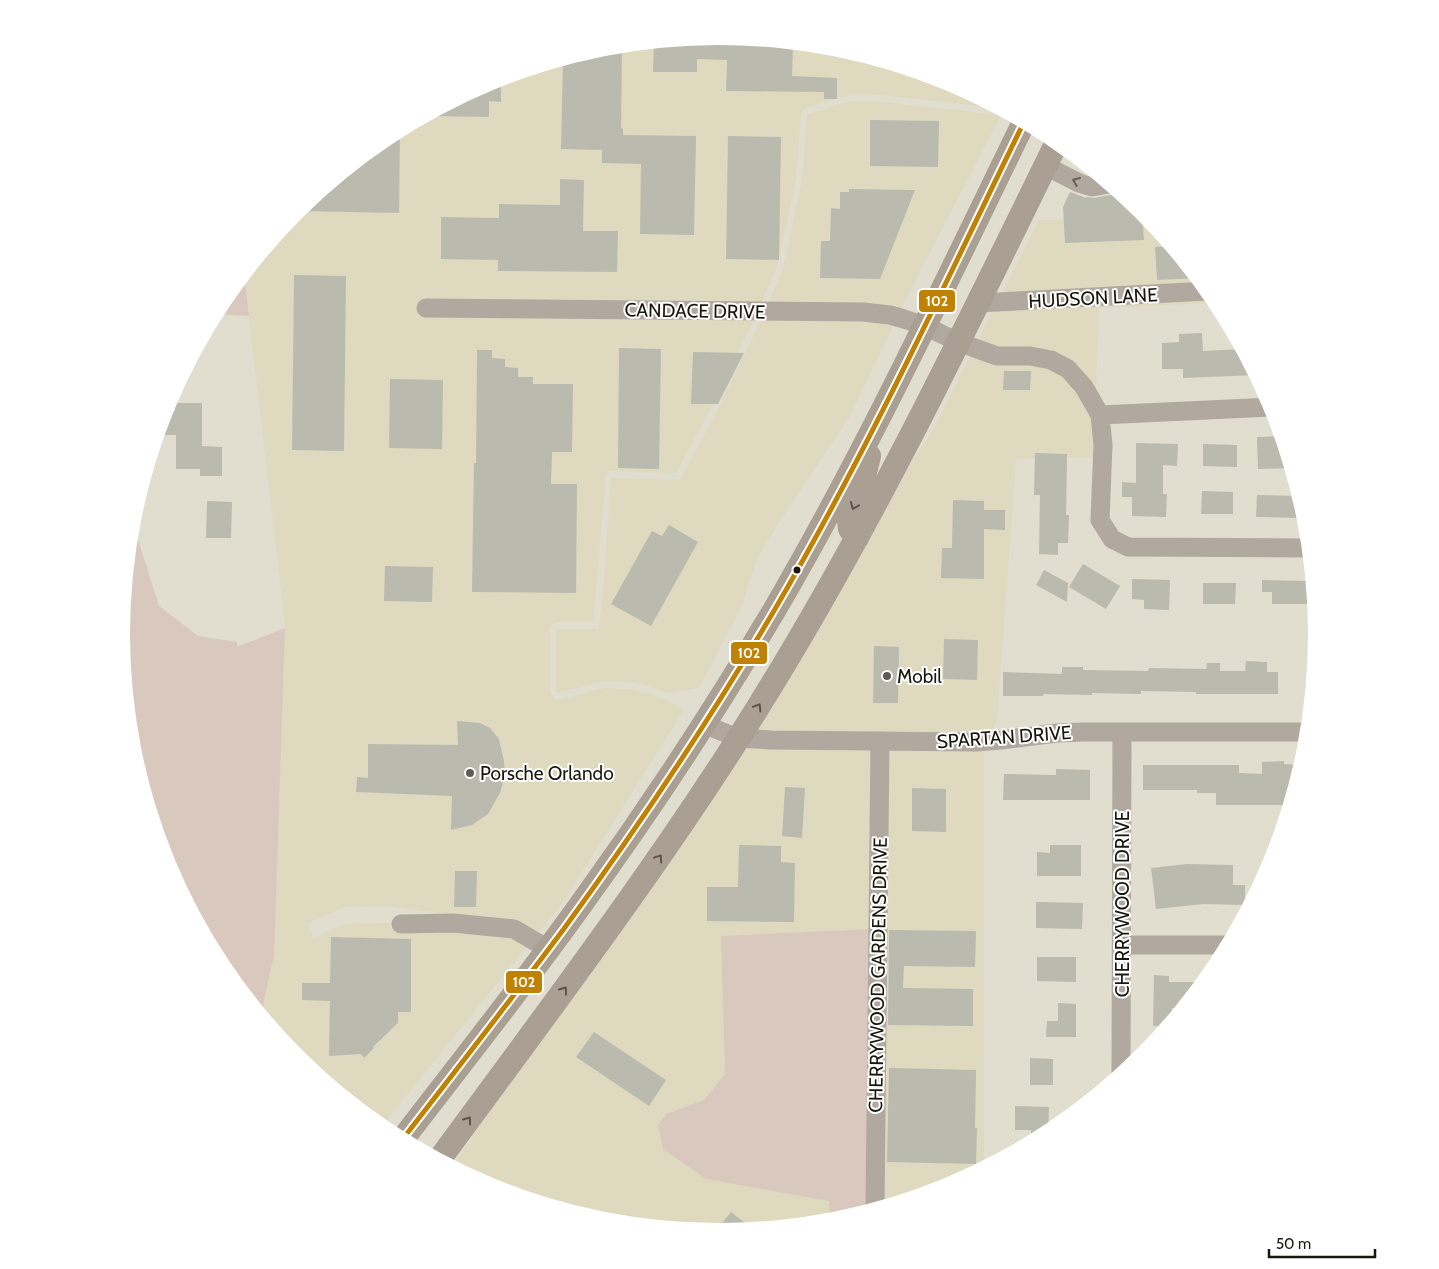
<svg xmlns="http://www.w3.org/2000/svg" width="1439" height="1269" font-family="Cabin,sans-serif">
<rect width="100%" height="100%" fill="#e1ddcf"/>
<path fill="#dfd9c0" d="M720,36L836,48L949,82L997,108L881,95L852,94L806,108L803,110L801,114L796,179L777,267L761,303L419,300V316L754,319L708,414L676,473L611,471L606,474L593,622H557L551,625L550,629V693L554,699L558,700L604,688L627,689L639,691L666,700L684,710L560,907L538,933L526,924L514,920L454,915L386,906L345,907L308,923L313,938L346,924L385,923L452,932L512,937L528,945L381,1127L296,1057L261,1014L274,955L285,623L244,275L297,211L387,137L491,82L603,48Z
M851,101L881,102L1001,115L907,297L849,418L783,516L757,558L742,606L699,688L668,693L641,684L627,682L604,681L556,693V629H599L604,579L611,478L680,480L714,417L752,339L783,269L802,180L807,115Z
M1039,220H1149L1201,283L1002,294Z
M1214,299L1218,303L1099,308L1096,392L1090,382L978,340L993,311Z
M971,355L1049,368L1064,376L1079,393L1094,423V457L1016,459L997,720L991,733H976L752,730L879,513L935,427Z
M743,747L873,750L871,929L721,936L725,1074L704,1100L666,1114L706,1178L829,1201L830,1222L719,1233L603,1221L490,1187L453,1167L530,1048Z
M984,749V1168L948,1187L882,1207L888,750Z"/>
<path fill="#d9c8be" d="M244,275L249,316L216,314L222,302Z
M132,525L134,527L159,606L198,636L237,642V647L285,628L274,955L261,1014L222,967L167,863L133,751L121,634Z
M871,929L868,1212L836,1221L830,1222L829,1201L706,1179L663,1149L658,1125L666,1114L704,1100L725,1074L721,936Z"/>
<path fill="#babbae" d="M720,36L793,43L792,76L837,78V99H824V92L726,91L727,60L697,59V72H653L654,43Z
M622,46L621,128L623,129V135L696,136L694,235L640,234L641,164L602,163V150L561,149L563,60L603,48Z
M501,79V102L489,101V117L426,116L491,82Z
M870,120L939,121L938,167L870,166Z
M400,130L399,213L297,211L387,137Z
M728,136L781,137L779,260L726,259Z
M560,179L584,180L583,231H618L617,272L498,271V260L441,259V217L499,218V204L560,205Z
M849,189L915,190L880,279L820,278L821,241H830L831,208L840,209V192H849Z
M1117,191L1142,211L1144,240L1065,243L1063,207L1070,192L1086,198V197L1094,198L1111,195Z
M1171,246L1197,278L1157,280L1155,247Z
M294,275L346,276L344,451L292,450Z
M1202,333L1203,351L1242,349L1256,375L1183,378V369H1162V343L1179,342V334Z
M619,348L661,349L659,469L618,468Z
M477,350H492V358L505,359V367L518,368V377H533V384H573L572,452H552L551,484H577L576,593L472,592L474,463H476Z
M693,352L744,353L718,404H691Z
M1004,371H1031L1030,390H1003Z
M390,379L443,380L442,449L389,448Z
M175,403H202V446L222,447V476H200V469H176V435H158L165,411H175Z
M1282,436L1291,468L1258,469L1257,437Z
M1136,443L1178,444L1177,466L1163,465V494H1167L1166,517L1132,516V497H1122V482L1136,483Z
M1203,444L1237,445V467L1203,466Z
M1035,453L1067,454L1066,515H1069L1068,543H1058V555L1039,554L1040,495H1034Z
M1202,491L1233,492V514H1201Z
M1257,495L1300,496V518L1256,517Z
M953,500L984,501V510H1005V530L984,529V579L941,578L942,548H952Z
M207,501L232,502L231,538H206Z
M669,525L698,542L651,626L611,604L652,531L662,536Z
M1083,564L1120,586L1106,609L1069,587Z
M385,566L433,567L432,602L384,601Z
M1044,570L1068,583L1067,602L1036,585Z
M1132,579L1170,580L1169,610L1144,609V600L1132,599Z
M1262,580L1310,581V604H1272V592H1262Z
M1203,583H1236L1235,604H1203Z
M944,639L978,640L977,680L943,679Z
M874,646L899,647L898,703H873Z
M1246,661L1267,662V672H1278V694H1196V692L1141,691V694L1092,693V695L1043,694V696H1003V672L1062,674V667H1083V670L1148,671L1149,668L1206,669L1207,663H1220V671H1245Z
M457,721L480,723L490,728L499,739L504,761L505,775L500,793L488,814L472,825L451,830L452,796L356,792L357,777L368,778V744L458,745Z
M1284,761V764L1302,765L1290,805H1216V793H1197V790H1143V765H1239V773L1262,774V762Z
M1056,769L1090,770V800H1003L1004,774L1056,775Z
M785,787L805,788L802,838L782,836Z
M912,788L946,789V832L912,831Z
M739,845L781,846V862L795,863L794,922L707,921V887H738Z
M1050,845H1081V876H1037V852L1050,853Z
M1187,864L1233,865V885H1245V905L1203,904L1156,909L1151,868Z
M455,871H477L476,907H454Z
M1036,902L1083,903L1082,929L1036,928Z
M889,930L976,931L975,967L904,966L903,988L973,989V1026L888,1025Z
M331,937L411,939V1012H398V1023L373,1047L374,1048L364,1058L361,1054L329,1056L330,1001L302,1000V983H330Z
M1037,957H1076V982L1037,981Z
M1154,975L1169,976V982H1204L1183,1009L1172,1008V1021L1168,1026H1153Z
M1058,1003L1076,1004V1037H1046L1047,1021H1058Z
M594,1032L666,1080L649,1106L576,1057Z
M1030,1058L1053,1059V1085H1030Z
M889,1068L976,1070L975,1128H977L976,1164L887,1162Z
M1015,1106L1049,1107L1048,1133L1031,1143V1130H1015Z
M731,1212L753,1229L715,1232Z"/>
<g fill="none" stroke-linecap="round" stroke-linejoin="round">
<path stroke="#b1a89f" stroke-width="19" d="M1046,166L1079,183L1092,187L1109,184
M978,303L1208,291
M426,308L863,312L890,315L904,319L925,326L958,342L997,356H1030L1051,360L1068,369L1084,387L1100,415L1103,445L1100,520L1112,539L1128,547L1309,548
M1100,415L1273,407
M703,724L738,738L771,740L976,742L1001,740L1057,733L1083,732H1308
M401,924L453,923L514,929L548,949
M1122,945H1228
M1121,1075L1122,732
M875,1210L880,741"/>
<path stroke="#aa9f93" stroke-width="24" d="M857,538L850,529L849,520L851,512L861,488L869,456
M402,1140C464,1059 528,979 587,896C654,803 717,707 775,609C867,451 944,286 1024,122
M439,1160C549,1010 662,862 760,704C872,524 964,332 1057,142"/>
<defs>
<path id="bus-1" d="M402,1140C456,1070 510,1001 563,930C638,827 710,720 775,609C867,452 944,286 1024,122"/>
</defs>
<use href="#bus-1" stroke="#fff" stroke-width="9"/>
<use href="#bus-1" stroke="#c08204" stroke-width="5"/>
</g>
<defs><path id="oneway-chevron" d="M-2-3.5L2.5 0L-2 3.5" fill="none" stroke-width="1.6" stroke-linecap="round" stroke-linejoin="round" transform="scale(1.25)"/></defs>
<use stroke="#666056" href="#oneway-chevron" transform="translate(1076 181) rotate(-157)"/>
<g stroke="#5b544a">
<use href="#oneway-chevron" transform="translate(854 506) rotate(112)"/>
<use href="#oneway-chevron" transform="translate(758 707) rotate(-58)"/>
<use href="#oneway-chevron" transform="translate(659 858) rotate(-56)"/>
<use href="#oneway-chevron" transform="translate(564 990) rotate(-54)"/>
<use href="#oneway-chevron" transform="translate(468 1120) rotate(-54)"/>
</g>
<circle fill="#1a170e" stroke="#fff" stroke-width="2" cx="797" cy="570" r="4.5"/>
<g fill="#605c52" stroke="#fff" stroke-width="2">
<circle cx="887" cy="676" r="5"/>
<circle cx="470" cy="773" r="5"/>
</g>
<g text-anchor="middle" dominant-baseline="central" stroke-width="4" stroke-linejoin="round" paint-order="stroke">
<g font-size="19" fill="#1a170e" stroke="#fff">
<text transform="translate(1093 298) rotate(-3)">HUDSON LANE</text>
<text transform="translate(695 311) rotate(1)">CANDACE DRIVE</text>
<text transform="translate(1004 737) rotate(-4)">SPARTAN DRIVE</text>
<text transform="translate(1122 904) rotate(-90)">CHERRYWOOD DRIVE</text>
<text transform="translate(878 975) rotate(-89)">CHERRYWOOD GARDENS DRIVE</text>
</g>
<g font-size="19" fill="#1a170e" stroke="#fff" text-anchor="start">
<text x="897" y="676">Mobil</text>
<text x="480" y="773">Porsche Orlando</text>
</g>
</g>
<path d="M0 0H1439V1269H0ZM130 634a589 589 0 1 1 1178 0a589 589 0 1 1-1178 0Z" fill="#fff" fill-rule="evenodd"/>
<g stroke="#fff" stroke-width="2">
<rect x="918" y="289" width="38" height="24" rx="5" fill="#c08204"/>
<rect x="730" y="641" width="38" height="24" rx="5" fill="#c08204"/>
<rect x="505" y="970" width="38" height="24" rx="5" fill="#c08204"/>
</g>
<g font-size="14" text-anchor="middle" font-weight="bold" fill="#fff">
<text x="937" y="306">102</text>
<text x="749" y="658">102</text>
<text x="524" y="987">102</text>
</g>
<path d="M1269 1249v8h106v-8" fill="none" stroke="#1a170e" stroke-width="2.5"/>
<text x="1276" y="1249" font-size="15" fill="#1a170e" stroke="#ffffff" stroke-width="4" paint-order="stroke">50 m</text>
</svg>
